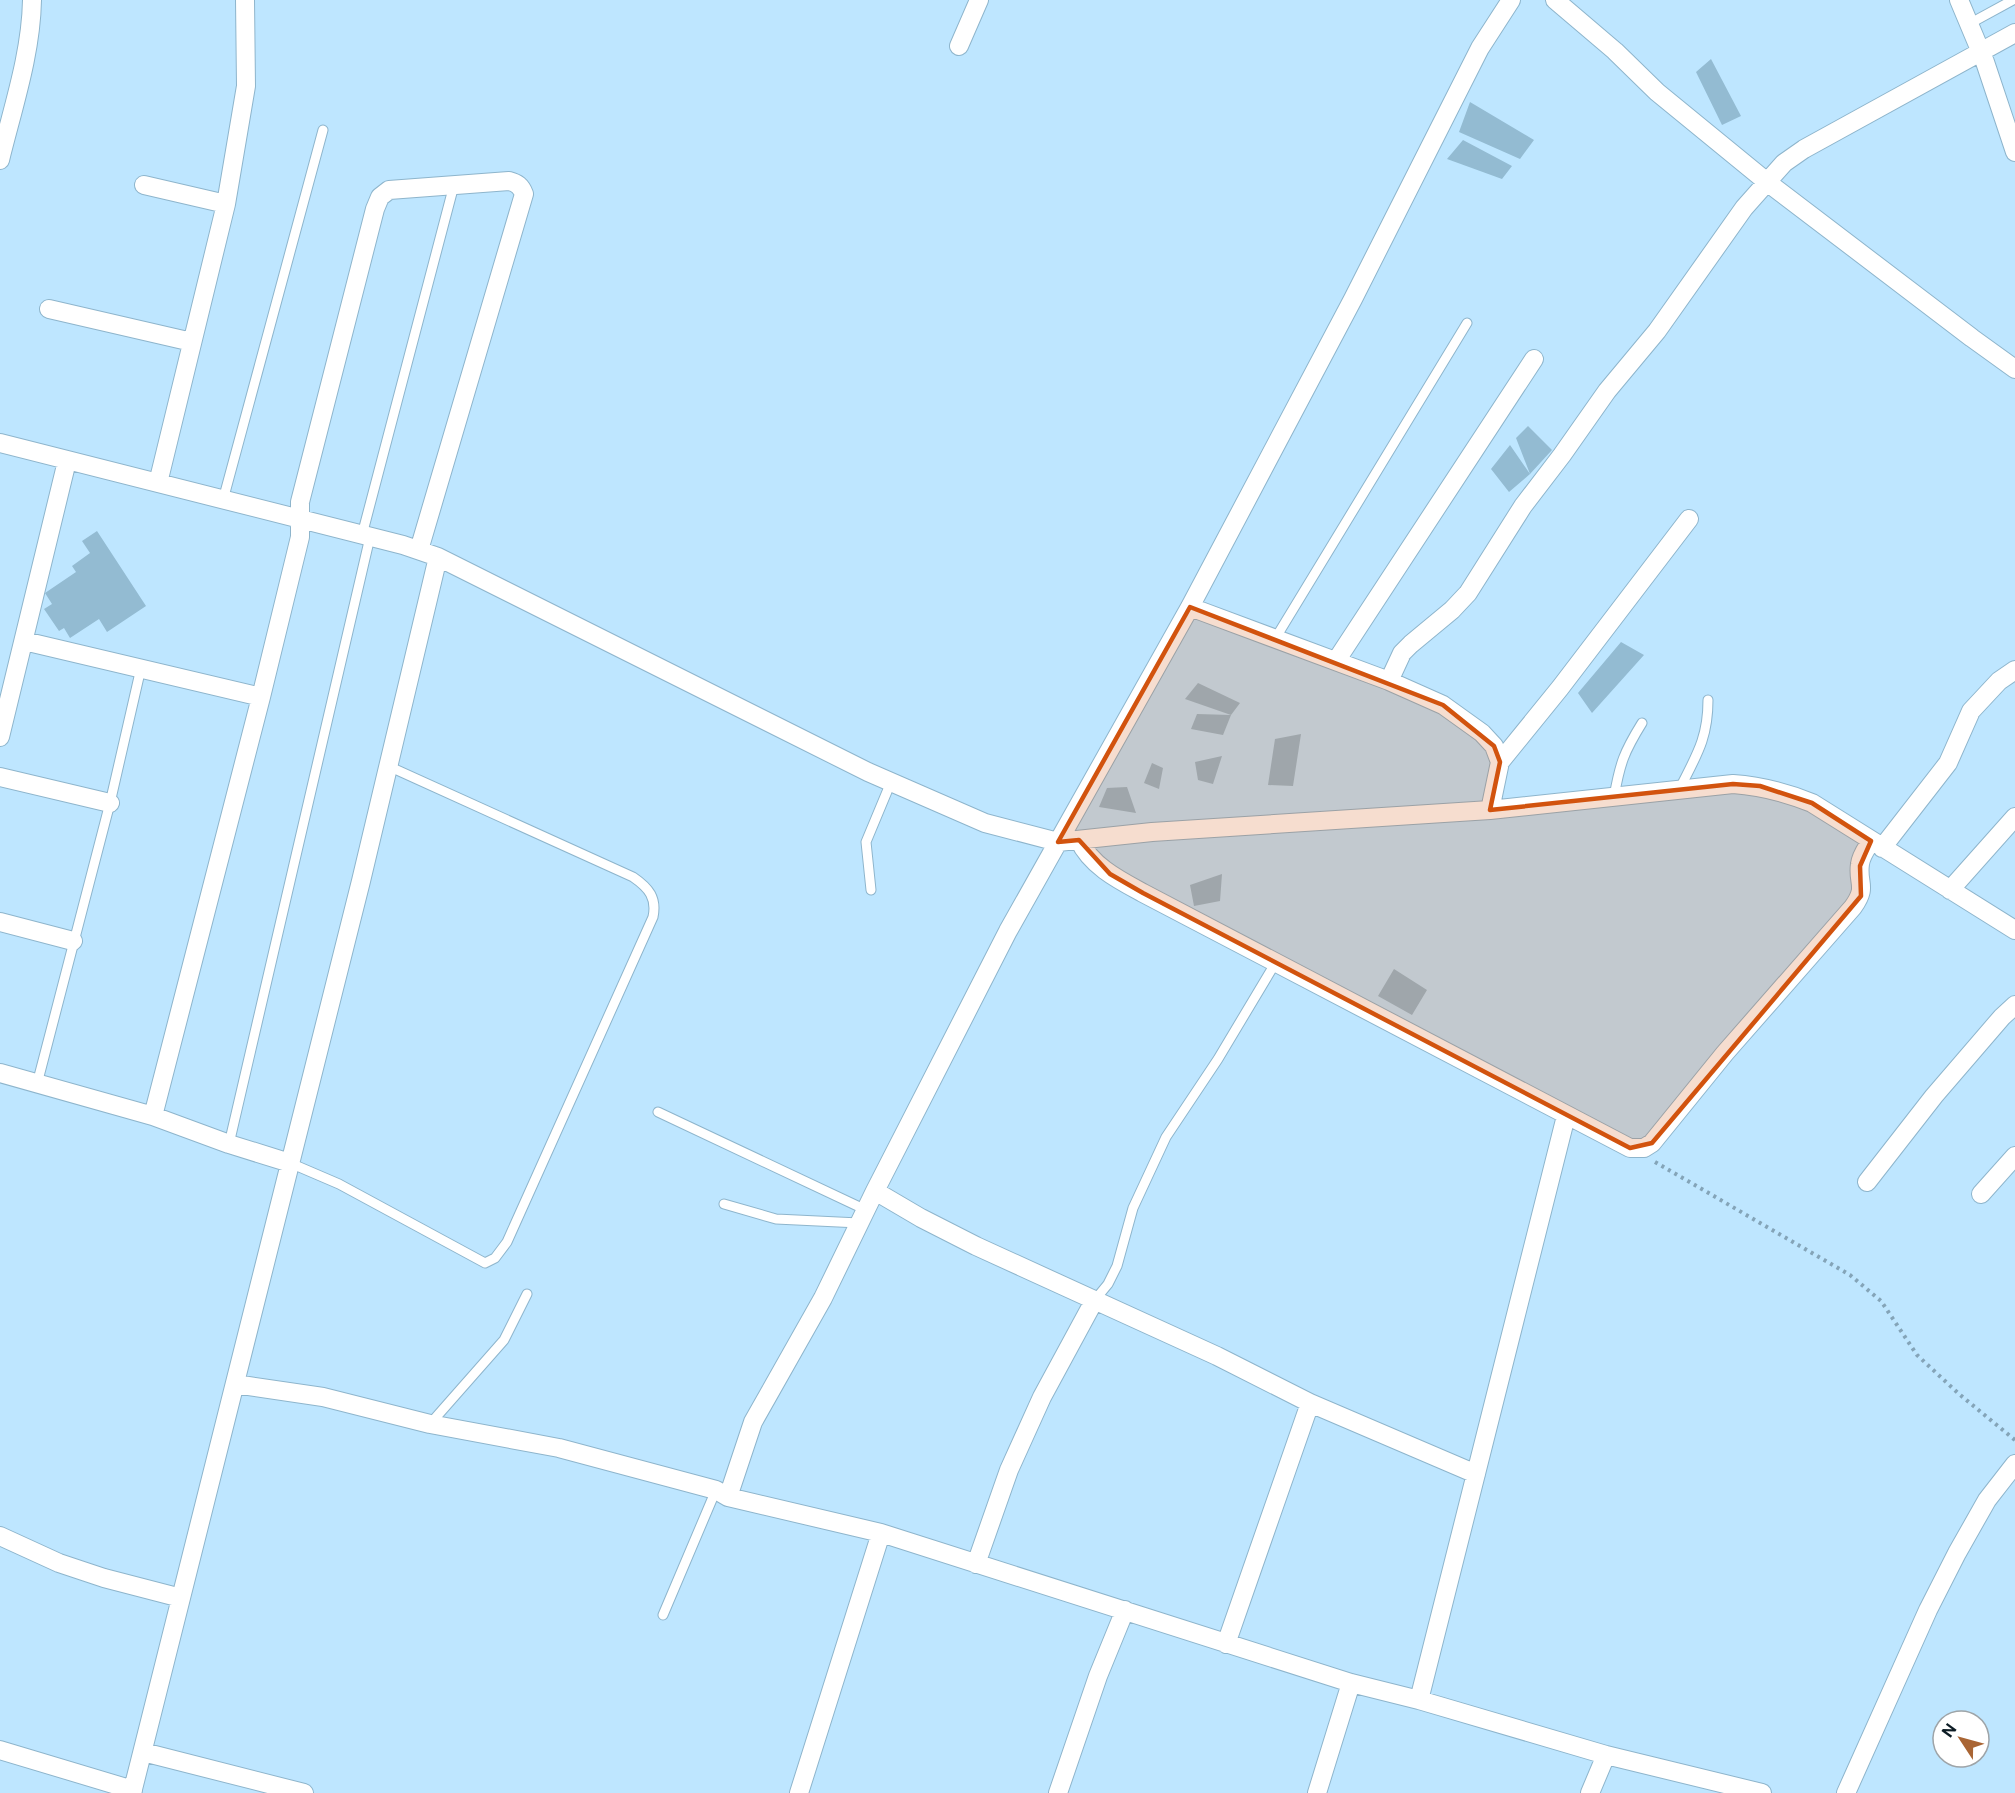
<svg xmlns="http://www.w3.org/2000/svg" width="2015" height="1793" font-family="'Public Sans',sans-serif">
<rect width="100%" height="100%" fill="#bee6ff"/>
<path fill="#93bbd2" d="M1711,59L1741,116L1722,125L1696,72Z
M1470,102L1534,140L1520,159L1459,132Z
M1463,140L1512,166L1502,179L1447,159Z
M1528,426L1552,450L1530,474L1509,492L1491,469L1510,445L1530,474L1516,438Z
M97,531L146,606L107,632L99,619L70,638L64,628L59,631L44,609L52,604L45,593L76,572L72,566L90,553L82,541Z
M1621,642L1644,655L1592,713L1578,693Z
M1198,683L1240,703L1231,715L1185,699Z
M1197,714L1231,715L1223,735L1191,729Z
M1301,734L1293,786L1268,785L1275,739Z
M1222,756L1213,784L1198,780L1195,762Z
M1152,763L1163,768L1159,789L1144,783Z
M1127,787L1136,813L1099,807L1107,788Z
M1222,874L1220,901L1194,906L1190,885Z
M1394,969L1427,990L1412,1015L1378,996Z"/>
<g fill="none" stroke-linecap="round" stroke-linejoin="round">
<defs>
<path id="service" d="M1969,24L2013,0
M223,500L323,130
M362,535L454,185
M1275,639L1467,323
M1679,790C1696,756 1708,739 1708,700
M1614,797C1620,763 1624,752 1642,723
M871,890L866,842L891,782
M37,1084L110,803L141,668
M658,1112L866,1210
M229,1144L370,537
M290,1163L339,1184L485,1263L495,1258L507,1242L653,917C657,898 649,888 633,877L388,766
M724,1204L776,1219L859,1223
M1094,1301L1108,1284L1117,1266L1133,1208L1166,1137L1218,1059L1276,962
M430,1424L504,1340L527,1294
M663,1615L716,1490"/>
<path id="minor" d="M1555,0L1615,51L1657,92L1767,182L1972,338L2015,369
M1959,0L1985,62L2015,152
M959,46L979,0
M0,160C13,107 31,54 32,0
M144,185L226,204
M49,309L192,342
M0,443L403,545L438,557L868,772L985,823L1058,842L1152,832L1490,810L1733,784C1761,786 1785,792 1812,803L2015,930
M158,483L226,204L246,86L245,0
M1190,607L1389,681L1443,705L1482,733L1494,746L1500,762
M24,641L261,697
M1336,661L1534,359
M1389,681L1402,653L1411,644L1452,610L1468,593L1523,506L1562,455L1607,391L1657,331L1744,208L1784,163L1804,149L2015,33
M0,737L67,461
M0,777L110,803
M1490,810L1500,762L1560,688L1689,519
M1079,840C1091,866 1119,880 1143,893L1630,1148H1644L1652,1143L1725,1053L1853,907C1868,886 1857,884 1860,864C1861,855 1867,848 1871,841
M1882,848L1948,763L1971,711L1999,681L2015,670
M1950,890L2015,817
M0,922L73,941
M0,1073L153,1116L229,1144L290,1163
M153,1116L261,697L300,537V502L375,209L380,197L389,190L509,181C517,183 521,186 524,194L419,550
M1867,1182L1934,1096L2002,1017L2015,1005
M875,1191L921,1218L976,1246L1217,1356L1310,1403L1476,1474
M1981,1194L2015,1156
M235,1384L323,1397L430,1424L559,1448L716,1490L728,1497L881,1533L1351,1683L1419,1700L1606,1755L1762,1793
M728,1497L753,1422L823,1298L875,1191L1008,931L1190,607L1353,299L1480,48L1511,0
M0,1536L59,1563L104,1578L181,1598
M976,1564L1009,1470L1042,1397L1094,1301
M1226,1644L1310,1403
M1419,1700L1566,1116
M0,1750L133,1790
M143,1752L304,1793
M132,1793L361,881L438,557
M799,1793L881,1533
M1058,1793L1098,1676L1125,1610
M1317,1793L1351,1683
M1590,1793L1606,1755
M1846,1793L1928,1610L1957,1553L1987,1500L2015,1464"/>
</defs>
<use href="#service" stroke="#8eb5cc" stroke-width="11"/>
<use href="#minor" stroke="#8eb5cc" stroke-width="20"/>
<path stroke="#84a4b8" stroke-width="4" stroke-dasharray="3 4.5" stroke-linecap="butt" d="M1655,1162L1850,1275L1881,1301L1917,1355L1959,1394L2015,1440"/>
<use href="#service" stroke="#fff" stroke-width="9"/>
<use href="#minor" stroke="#fff" stroke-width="18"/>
</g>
<path fill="#d2530e" fill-opacity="0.2" stroke="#d2530e" stroke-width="4.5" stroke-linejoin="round" d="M1190,607L1443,705L1494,746L1500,762L1490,810L1733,784L1760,786L1812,803L1871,841L1860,866L1861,896L1652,1143L1630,1148L1143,893L1110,874L1079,840L1058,842Z"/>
<g transform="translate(1961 1739) rotate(306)"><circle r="28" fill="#ffffff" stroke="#9ea4a8" stroke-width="1.5"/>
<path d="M0-4.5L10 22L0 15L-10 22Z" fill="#a96534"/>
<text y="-9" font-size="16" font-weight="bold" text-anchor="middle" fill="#0d1c25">N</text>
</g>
</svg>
